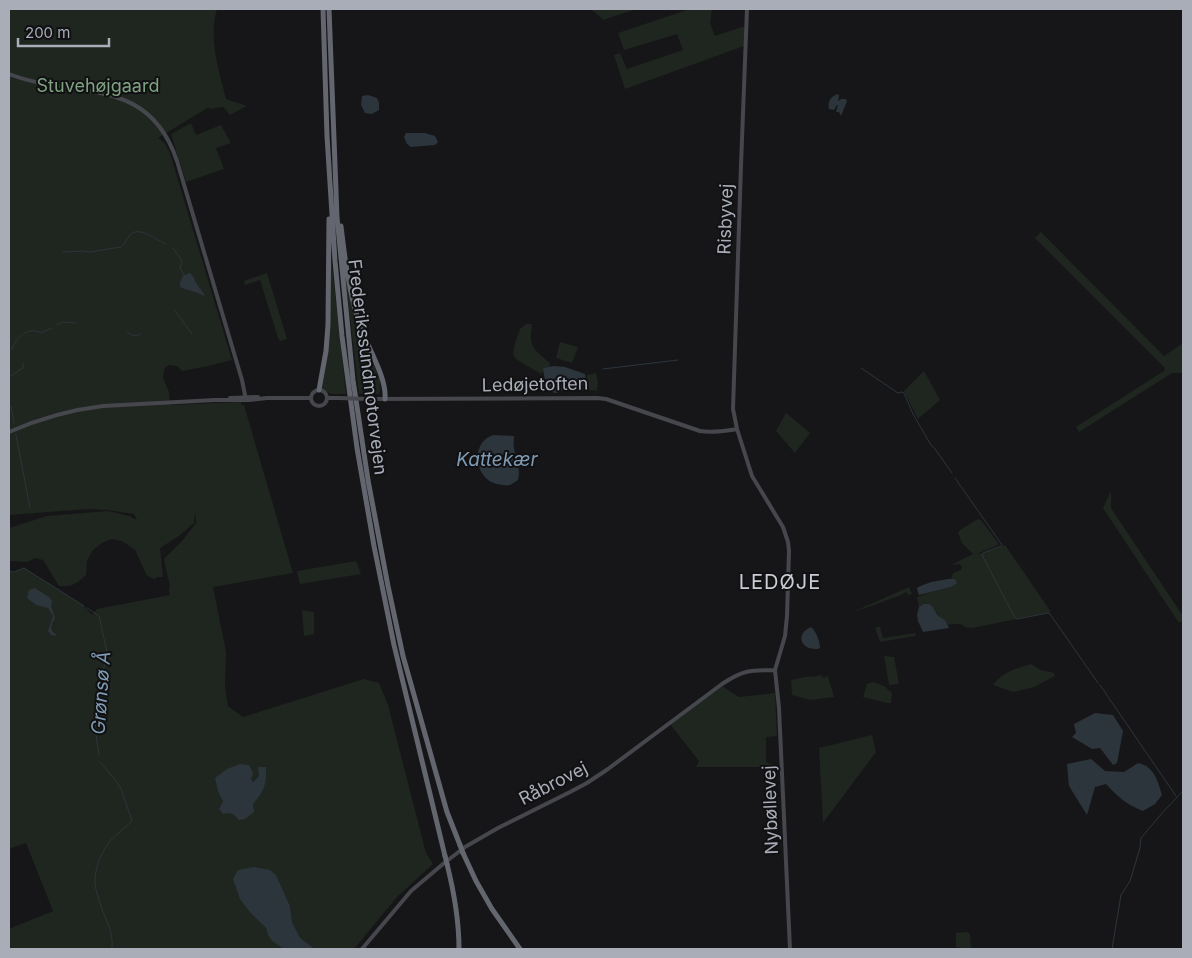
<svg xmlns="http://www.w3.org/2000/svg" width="1192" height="958" font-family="Inter,sans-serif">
<rect width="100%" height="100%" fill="#161618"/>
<path fill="#1e261f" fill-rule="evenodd" d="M9,9H217C208,39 219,70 226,99L247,106L230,115L223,107L209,109V107L158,138L164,142L170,153L232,360L208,366L182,371L177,366L169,365L166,367L164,370L163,378L169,392L170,405L241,402V405H244L293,573L213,587L226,652L225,687L228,706L243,717L364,679L379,683L388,705L426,853L433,864L397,897L354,949H315L300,939L292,922L290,906L276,875L259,921L266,928L268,935L284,949H9V929L53,911L26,843L9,849V571L14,572L24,568L83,605L92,615L97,609L170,595L169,591L170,586L164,560L165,558L182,541L196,523L195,511L194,523L179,536L160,548L163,577H157L155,579L147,576L135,550L122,541L112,539L102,543L92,551L87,561L86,575C76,584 73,587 59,586L43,560L35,558L28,562L9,561V528L47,516L108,511L129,516L137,520L134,514L107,510L87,509L9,515ZM259,776L260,795L252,804L234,815L219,809L223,801L251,779L253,782Z
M591,9H636L603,20C599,14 595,14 591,9Z
M690,9H712L710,23L715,36L745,26L744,46L625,89L614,55L620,53L627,69L683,50L677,34L624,50L618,33Z
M191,123L196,135L221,125L231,143L216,148L224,169L186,182L171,134Z
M1041,232L1164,356L1183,343V373H1172L1079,432L1076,427L1164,371L1165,368L1035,238Z
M331,265H332L346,394H331L322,389C330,348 331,307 331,265Z
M267,273L287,339L280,341L278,338L260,280L245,285L244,281Z
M345,275L359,327L380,380V393L378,394H359Z
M526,324H532C532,329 530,335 531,340C532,350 543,357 550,363L549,367L543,368L544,371L541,374L516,359L513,354L515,343L520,329Z
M560,342L578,347L572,363L556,358Z
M924,371L940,400L918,419L904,391Z
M596,373L598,382L597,391L591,390L581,391C582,385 587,384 587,375Z
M786,413L810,433L795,453L776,431Z
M1111,491V508L1183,616V620L1179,623L1103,508Z
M978,519L981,520L998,543V545L977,554L983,553L1005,545L1051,612L972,628L965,627C961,622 953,624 947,625L945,620L937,616L938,615C933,606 929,601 919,607L917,597L931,592L951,587L955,579H951L953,573L961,570L962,567L960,564L953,565V564L973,554L962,543L958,533L960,530Z
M356,561L361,574L300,584L297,571Z
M909,587L912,594L908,595L906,592L901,595L854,612L855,611Z
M302,610L314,612V634L304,636Z
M878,627H880L883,638L916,633L915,636L880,642L875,628Z
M884,656L894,657L899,684L889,685Z
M1031,664L1041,670L1054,673L1055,676L1034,687L1014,692L993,685C1002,672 1017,668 1031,664Z
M821,675L823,678L828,676L834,697L810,700L792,695L791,680L811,676L813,677Z
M873,682L884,686L892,693L891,703H887L863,697L867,684Z
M722,686L739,697L775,693L777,736L766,737V762L779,767H696L699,761L670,724Z
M872,735L876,752L823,823L819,748Z
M967,932L970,934L971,948L967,949L956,947V933Z"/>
<path fill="#2c353c" d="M838,94L839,96L838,101L841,99H846L847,101L841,116L839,112H836L838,105H837L834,110L829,109C827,102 831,96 838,94Z
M368,95L377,98L379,103V110L372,114L365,113L361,105L362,96Z
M406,133H425L435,136L438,142L435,145L411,147L407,144L404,137Z
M190,273L193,276L196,283L204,294V296L198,293L182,288L180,286V282L183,276Z
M554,366L565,367L585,374L586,380L584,385C578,388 571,388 564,390C563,390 557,393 556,393C546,392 544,376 543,368Z
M493,435L514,436C514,440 513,444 514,448C516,459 521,468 518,480L510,485C503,486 492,484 487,479C473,466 474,442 493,435Z
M948,579H955L957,583L951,587L919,595L917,589L918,587L931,582Z
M35,588L49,597L52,601L51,606L55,618C53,622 49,627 53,632C54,633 56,634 57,636L51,635L48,631L53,616L48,608L36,605L27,598L29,590Z
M924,604H929L933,607L938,616L945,620L949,628L923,632L918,621L917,615L919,607Z
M811,627C816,631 820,641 820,648L818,649C800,650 795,634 811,627Z
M1095,713L1113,715L1123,731L1117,763L1113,765L1100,748L1092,749L1072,737L1076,733L1074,724Z
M1091,759L1105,771L1124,772L1138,763C1154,766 1158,781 1162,795L1155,804L1143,811C1127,805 1117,796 1106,784L1095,787L1087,815L1069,786L1067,764Z
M240,764L249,765L253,773L251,779L253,782L259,776L258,767H266C267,784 264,791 253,804L254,812L245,819L239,820C234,814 231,812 223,814L219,809L223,801L218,791L215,778L227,769Z
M254,867L270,870L276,875L290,906L292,922L300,938L315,949H284L272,941L268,935L266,928L249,911L240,899L233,879L238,870Z"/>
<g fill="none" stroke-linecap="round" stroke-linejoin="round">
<path stroke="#2c353c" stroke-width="1" d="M173,248L182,261L180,268L184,275
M63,252L83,251L90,252L121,247C125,244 127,238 131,234C141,226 157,241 166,244
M175,311L192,334
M57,325L62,322L76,323
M127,331C132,337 135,336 141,334
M13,350L12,348C17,337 28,326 41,333L52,328
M861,368L898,393L902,392L904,393L913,414L931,445L935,449L952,473
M603,369L678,360
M9,377L23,368V363
M11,406L14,423
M16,435L30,508
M955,478L1002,545L1001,546L983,553L982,555L1015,618L1017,619L1048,613L1050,614L1098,683
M9,571L14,572L24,568L84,606
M87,608L99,616L107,652L105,663L97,694L95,729L99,755
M1100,685L1176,796
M100,762L117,782L121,789L132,821C126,827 118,833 112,839C103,848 96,865 95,878C94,888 100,903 103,912C109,926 113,933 112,949
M1112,949L1121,895L1130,881L1140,848L1141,838L1163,812L1183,791"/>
<path stroke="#45474d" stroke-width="4" d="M747,9L741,165L733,409L737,429L752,476L783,527L788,542L789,551L787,616L785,636L775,670L779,708L790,949
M9,74C76,100 148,74 177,161L242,380L246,400
M311 398a8 8 0 1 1 16 0a8 8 0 1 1-16 0Z
M230,398L258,397
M267,398H311
M327,398H339
M368,399L597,398L606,399L700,431C713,433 724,431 737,429
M9,432C41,418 69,410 103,406L215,400H249L267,398
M362,949L411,891L443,864L465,847L498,828L570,792L587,783L608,769L722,684C743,670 750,670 775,670"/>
<path stroke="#63666e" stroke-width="5" d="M323,9L327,136L335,261L342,336L357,448L374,546L394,645L445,856
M329,9L337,217L353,380L368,480L388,586L403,656L447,812L460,845
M341,226C345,260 349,293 360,325C367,347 387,377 385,399
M319,390L326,351L328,325L329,219
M463,853L476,881L492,909L520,949
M447,864C454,892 459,920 459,949"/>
<path stroke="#45474d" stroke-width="4" d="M339,398L368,399"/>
<path stroke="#63666e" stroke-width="5" d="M460,845L463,853
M445,856L447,864"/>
</g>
<g text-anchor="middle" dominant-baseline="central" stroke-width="4" stroke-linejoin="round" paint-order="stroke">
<g font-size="18" fill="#7fa381" stroke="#111113">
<text x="98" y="85">Stuvehøjgaard</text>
</g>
<g font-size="18" fill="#a8adb8" stroke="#111113">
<text transform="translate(725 219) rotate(-88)">Risbyvej</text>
<text transform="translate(368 367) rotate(83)">Frederikssundmotorvejen</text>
<text transform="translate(535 384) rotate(-1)">Ledøjetoften</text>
<text transform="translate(553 783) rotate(-27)">Råbrovej</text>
<text transform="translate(770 810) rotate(-92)">Nybøllevej</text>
</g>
<g font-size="19" font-style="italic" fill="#7f9bb3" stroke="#111113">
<text x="497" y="459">Kattekær</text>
<text transform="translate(101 693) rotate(-86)">Grønsø Å</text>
</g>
<g font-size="20" letter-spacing="1" fill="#c9ccd4" stroke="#111113">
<text x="780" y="582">LEDØJE</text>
</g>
</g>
<rect width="1192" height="958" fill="none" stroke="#a8adb8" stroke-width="20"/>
<path d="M18 38v8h91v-8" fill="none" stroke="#a8adb8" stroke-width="2.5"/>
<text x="25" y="38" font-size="15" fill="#a8adb8" stroke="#111113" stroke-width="4" paint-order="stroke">200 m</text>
</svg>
